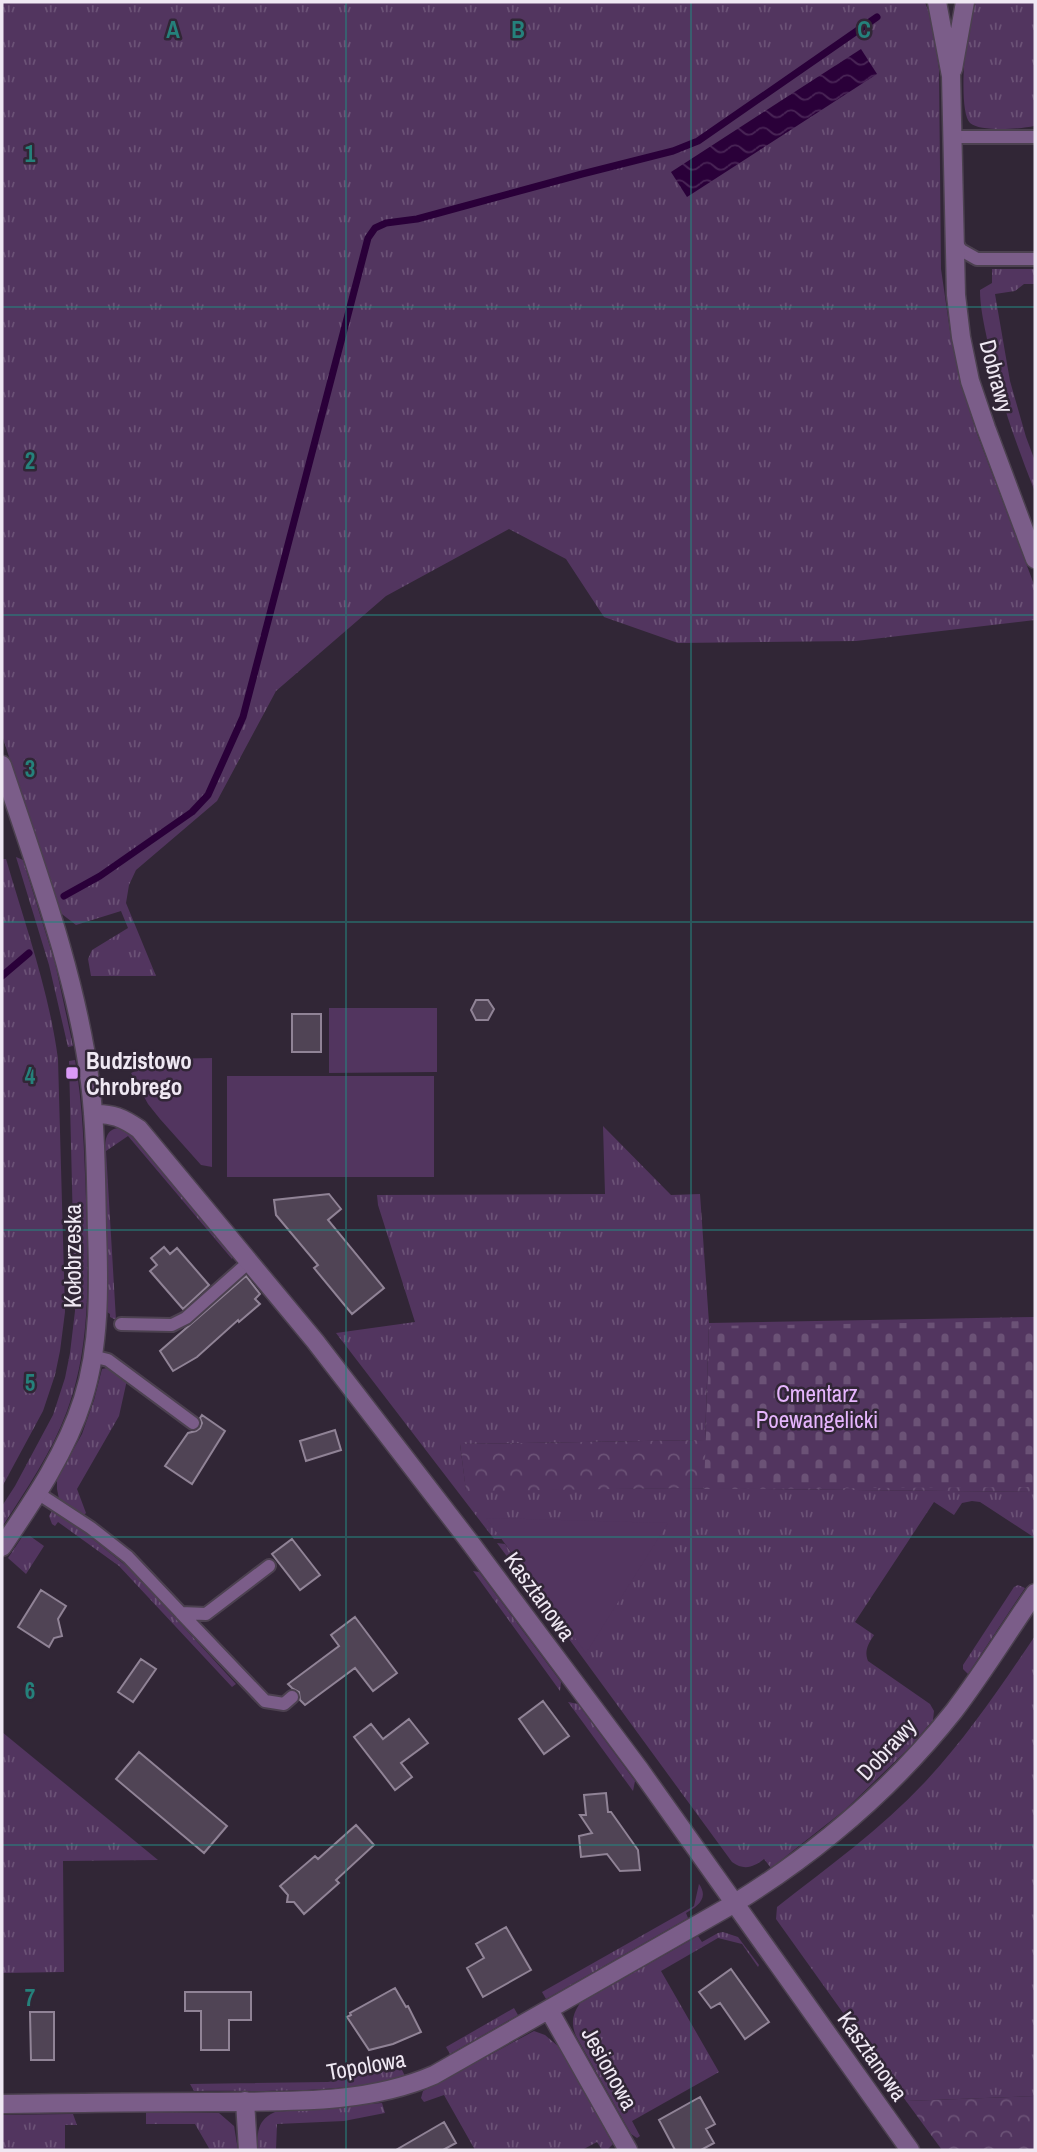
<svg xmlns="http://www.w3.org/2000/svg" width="1037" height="2152" font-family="'Archivo Narrow',sans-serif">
<defs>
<pattern id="grass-tufts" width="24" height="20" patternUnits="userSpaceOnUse" patternTransform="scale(1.75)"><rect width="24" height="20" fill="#52355f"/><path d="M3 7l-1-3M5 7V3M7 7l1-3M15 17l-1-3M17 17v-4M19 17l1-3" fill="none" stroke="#6b5276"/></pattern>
<pattern id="forest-crowns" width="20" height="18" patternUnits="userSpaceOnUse" patternTransform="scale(1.75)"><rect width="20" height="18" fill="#52355f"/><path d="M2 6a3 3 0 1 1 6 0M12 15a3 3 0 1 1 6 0" fill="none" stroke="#6b5276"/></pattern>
<pattern id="cemetery-stones" width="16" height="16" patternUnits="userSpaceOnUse" patternTransform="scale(1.75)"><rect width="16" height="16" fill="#52355f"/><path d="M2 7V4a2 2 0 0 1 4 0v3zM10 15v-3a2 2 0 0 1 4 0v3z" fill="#6b5276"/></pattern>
<pattern id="water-waves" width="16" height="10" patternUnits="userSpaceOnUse" patternTransform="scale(1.75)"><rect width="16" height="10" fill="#2a0039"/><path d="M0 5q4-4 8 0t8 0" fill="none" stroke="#492556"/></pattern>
</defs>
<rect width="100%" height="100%" fill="#312636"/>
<path fill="url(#grass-tufts)" d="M2,2H925L932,21L939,69L941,269L951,338L961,383L976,431L1035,587V620L856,641L678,643L604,617L566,559L509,529L386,596L276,691L217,801L136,870L129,885L126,903L156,976H91L88,959L92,950L128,928L121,911L76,925L58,911L2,735Z
M975,2H1035L1034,126C1021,129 980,132 970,123C957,110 966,19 975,2Z
M992,269H1035V284H1024L1015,291L995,294L1010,381L1026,437L1035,461V492C1015,441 996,388 986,334C983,319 980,305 980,290L992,283Z
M16,857L23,860L55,963L73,1046L68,1047L49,965Z
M2,859H6C25,924 49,991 58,1059L65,1312L60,1351L55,1375L43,1411L2,1487Z
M75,1060C83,1106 84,1152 86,1199C88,1269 92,1344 67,1411C52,1452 26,1490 2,1527V1506L15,1486L53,1415L65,1378L70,1353L75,1311L69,1061Z
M603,1126L671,1195L700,1194L709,1323L705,1440L460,1444L466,1490L685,1488L1035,1492V1538L980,1502L972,1501L962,1503L954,1515L934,1502L855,1622L874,1635C868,1644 864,1651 868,1661L930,1704L934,1711L933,1720L910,1747L846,1809L771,1868L764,1859C754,1867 744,1871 732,1862L569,1639L573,1634L586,1652L487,1518L502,1539H494L336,1333L415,1322L378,1205L377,1195L605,1194Z
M119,1128L124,1129L134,1138L233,1257L232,1259L128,1136L106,1151L116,1320L110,1317V1314L107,1312L105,1151C105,1140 106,1129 119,1128Z
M107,1368L127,1380L119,1416L77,1489L86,1513L84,1515L59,1499L57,1489V1479L82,1434L94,1400L102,1369Z
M52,1511L84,1532L131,1570L236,1684L232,1687L119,1566L58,1522L55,1526L52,1524L49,1516Z
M30,1536L44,1546L26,1574L8,1558L22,1537Z
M497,1543L505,1544L569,1630L566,1636Z
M473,1571L479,1572L561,1682L560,1691Z
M1018,1585L1025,1588L968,1674L963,1669V1665L1014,1587Z
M1035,1636V2096L906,2101L776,1919L777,1907C828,1867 881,1829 925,1782C967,1737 1001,1686 1035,1636Z
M568,1702L578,1704L635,1781L633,1791Z
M2,1732L158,1860L63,1861L64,1972L2,1973Z
M699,1884C709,1898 698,1906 686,1913L688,1918L546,1999L542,1992L694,1906Z
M723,1932L738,1937L759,1965L758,1967L742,1944L718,1938L661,1971L719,2072L632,2121L640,2136L637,2138L631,2134L576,2036C571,2024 572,2015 580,2003L698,1936L702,1942L718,1933Z
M514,2008L518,2015L450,2054L446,2047Z
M534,2031L545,2035L559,2047L613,2144L607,2150H602L597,2142L582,2150H475L444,2095L424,2102L421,2098L423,2091Z
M401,2068L405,2076C337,2095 263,2090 194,2091L190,2084L328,2082Z
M382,2103L385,2113L344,2121L277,2124L276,2150H258C257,2133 257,2120 275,2112Z
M146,2112L219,2113L234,2126L238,2150H210L195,2124H146Z
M73,2114L77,2125H65V2150H2V2115Z"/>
<path fill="url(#forest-crowns)" d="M1035,1317V1492L685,1488L466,1491L460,1444L705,1440L709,1323Z
M1035,2096V2150H942L906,2101Z"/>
<path fill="url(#cemetery-stones)" d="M1035,1321V1487L704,1489L710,1326Z"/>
<path fill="#52355f" d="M329,1008H437V1072L329,1073Z
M212,1058V1167L201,1165L160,1119L148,1104L131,1073L160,1059Z
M227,1076H434V1177H227Z
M486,1518L668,1523L586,1653Z"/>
<path fill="url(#water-waves)" d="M861,49L877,74L687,197L671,172Z"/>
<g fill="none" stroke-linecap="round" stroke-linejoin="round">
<path stroke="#2a0039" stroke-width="7" d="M64,896L100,876L192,812L208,795L243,717L368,238L375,228L386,223L417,219L582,174L673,151L698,141L877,17
M2,976L29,953"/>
</g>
<path fill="#504455" stroke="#908396" stroke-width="2" d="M476,1000H488L494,1009L488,1020H476L471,1010Z
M292,1014H321V1052H292Z
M329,1194L341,1209L328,1220L384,1288L352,1314L314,1268L318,1265L276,1215L274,1200Z
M164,1247L170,1254L177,1248L209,1285L183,1309L150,1271L157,1265L151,1258Z
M246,1276L260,1294L255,1299L260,1304L239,1322L238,1320L197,1357L173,1371L160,1351Z
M202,1415L225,1431L192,1484L165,1466L188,1433L196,1431L200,1428L202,1423L200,1418Z
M335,1430L341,1450L306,1461L300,1441Z
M292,1539L320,1575L300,1590L272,1554Z
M41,1590L66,1606L58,1619L62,1636L54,1638L49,1647L18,1627Z
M355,1617L397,1673L373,1691L355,1668L305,1705L300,1700L299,1692L292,1688L288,1684L339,1646L331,1635Z
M141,1659L156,1669L133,1702L118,1692Z
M543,1701L569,1736L544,1754L519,1719Z
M409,1719L428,1743L401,1763L412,1777L395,1790L354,1737L371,1724L383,1739Z
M139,1752L227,1826L204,1853L116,1779Z
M606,1793L608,1812H611L638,1850L640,1870L620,1871L607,1854L581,1857L579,1836L592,1833L580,1815H586L584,1795Z
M356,1825L374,1845L336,1880L339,1883L304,1914L294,1902H287L288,1895L280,1886L315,1856L318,1859Z
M506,1927L531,1970L483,1997L467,1968L484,1958L476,1944Z
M731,1969L769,2022L745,2039L720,2003L711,2008L699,1992Z
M395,1988L406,2007L408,2006L421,2032L393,2044L369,2050L347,2017L351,2015L350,2013Z
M185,1992H251V2020H229V2050H201V2011H185Z
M30,2012H54V2060H31Z
M700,2097L715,2124L706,2129L714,2143L701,2150H675L659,2120Z
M444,2122L456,2143L443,2150H396Z"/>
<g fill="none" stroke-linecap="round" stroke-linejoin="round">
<defs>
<path id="service" d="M953,137H1035
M955,241L961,250L977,259H1035
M121,1324L172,1325L186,1318L249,1262
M92,1356L108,1360L193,1423
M36,1492L91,1528L128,1557L181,1613L206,1614L269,1566
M181,1613L265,1701L284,1704L292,1697"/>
<path id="minor" d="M937,2L951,76L956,295L961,337L970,381L986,428L1035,559
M953,69L965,2
M2,765C36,868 76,974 90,1082C96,1131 96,1181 97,1230C99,1286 100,1345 83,1399C66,1453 33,1501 2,1547
M93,1114C112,1113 123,1118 139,1129L315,1341L469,1541L640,1770L910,2150
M549,2010L628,2150
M245,2101L248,2150
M2,2104C72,2103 141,2102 211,2102C285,2101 365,2105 434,2075L735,1903C818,1852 893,1788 954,1711C983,1673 1008,1632 1035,1593"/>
</defs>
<use href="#service" stroke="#4c4150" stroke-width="16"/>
<use href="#minor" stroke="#4c4150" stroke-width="21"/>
<use href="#service" stroke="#7b5d89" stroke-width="12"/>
<use href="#minor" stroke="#7b5d89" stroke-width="18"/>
</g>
<path fill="none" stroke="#25817b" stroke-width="2" stroke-opacity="0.55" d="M346,2V2150M691,2V2150M2,307H1035M2,615H1035M2,922H1035M2,1230H1035M2,1537H1035M2,1845H1035"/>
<rect fill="#da9af7" stroke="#312636" stroke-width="2.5" x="65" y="1066" width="14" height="14" rx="3.5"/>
<g text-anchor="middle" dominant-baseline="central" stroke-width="5" stroke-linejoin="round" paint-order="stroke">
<g font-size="23" fill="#efe8f3" stroke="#312636">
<text transform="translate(997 376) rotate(75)">Dobrawy</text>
<text transform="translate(72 1256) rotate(-90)">Kołobrzeska</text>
<text transform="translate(540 1596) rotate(54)">Kasztanowa</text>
<text transform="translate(886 1749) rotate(-47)">Dobrawy</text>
<text transform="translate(873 2056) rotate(55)">Kasztanowa</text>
<text transform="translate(366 2065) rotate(-10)">Topolowa</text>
<text transform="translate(610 2068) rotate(61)">Jesionowa</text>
</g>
<g font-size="23" font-weight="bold" fill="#efe8f3" stroke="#312636" text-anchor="start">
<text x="86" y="1060">Budzistowo<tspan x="86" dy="26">Chrobrego</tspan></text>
</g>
<g font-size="23" fill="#e6b5fd" stroke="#312636">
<text x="817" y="1393">Cmentarz<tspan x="817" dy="26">Poewangelicki</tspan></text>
</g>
</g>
<g font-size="23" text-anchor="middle" font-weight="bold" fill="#25817b" stroke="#312636" stroke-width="5" stroke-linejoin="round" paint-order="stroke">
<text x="173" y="38">A</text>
<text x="518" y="38">B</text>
<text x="864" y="38">C</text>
<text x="30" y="162">1</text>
<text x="30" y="469">2</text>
<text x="30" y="777">3</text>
<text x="30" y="1084">4</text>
<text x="30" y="1391">5</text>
<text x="30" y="1699">6</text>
<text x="30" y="2006">7</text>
</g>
<rect width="1037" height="2152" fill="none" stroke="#efe8f3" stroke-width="7"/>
</svg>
